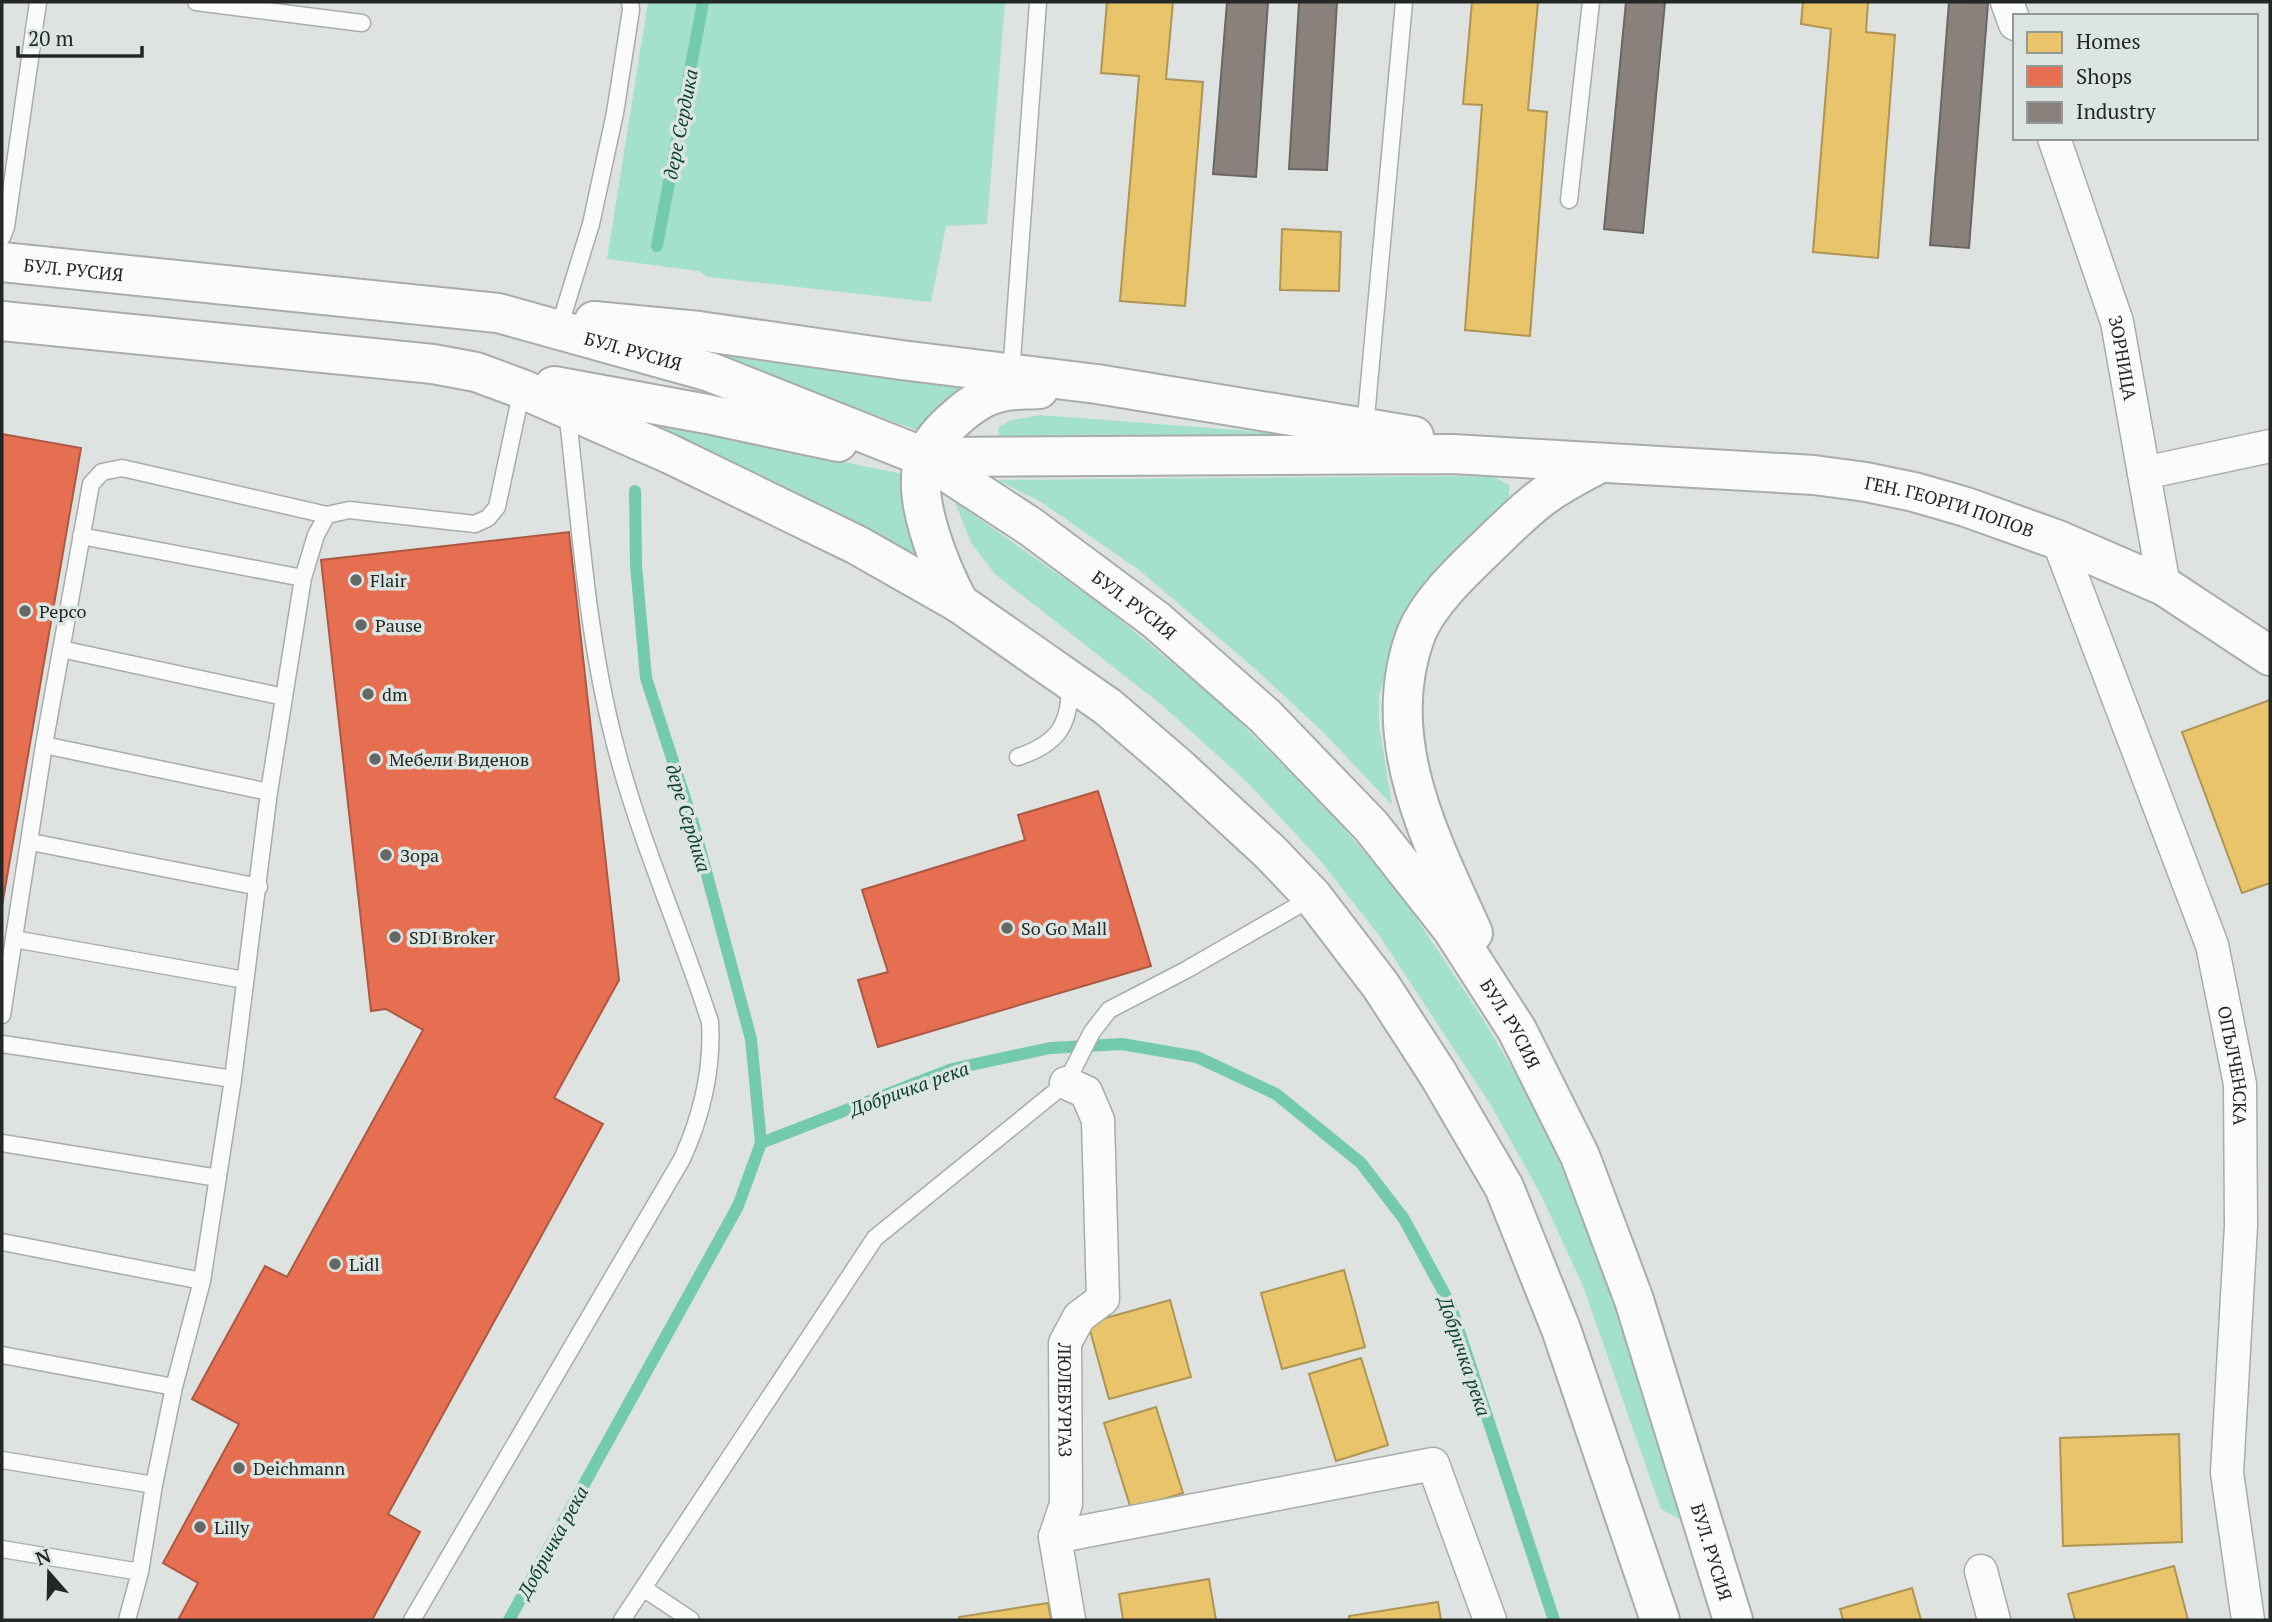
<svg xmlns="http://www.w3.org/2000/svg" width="2272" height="1622" font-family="'PT Serif',serif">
<rect width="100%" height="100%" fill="#dee3e1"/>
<path fill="#a4e1ca" d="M648,2H1005L987,224L946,226L931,302L708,277L698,271L607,259Z
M699,351L974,385L949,397L922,432Z
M609,414L903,474C904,507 908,535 921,565Z
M1041,415L1340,438L1014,440L999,436L998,428L1011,420Z
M1455,476L1494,477L1509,485V496L1502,508L1438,568L1420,590L1388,666L1379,696V724L1392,805L1325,734L1252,666L1139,570L1041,502L997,480Z
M955,502L1105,607L1225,707L1336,819L1403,898L1481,1016L1533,1103L1589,1228L1613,1294L1683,1521L1661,1509L1583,1286L1542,1197L1492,1107L1381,938L1320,860L1248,783L1163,706L995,574L971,543Z"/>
<path fill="#e9c46a" stroke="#ae9555" stroke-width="2" d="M1107,2H1173L1166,79L1203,82L1185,306L1120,301L1139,76L1101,73Z
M1472,2H1538L1528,110L1547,112L1530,336L1465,330L1482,105L1463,104Z
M1803,2H1868L1866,32L1895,35L1878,258L1813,252L1831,29L1801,24Z
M1282,229L1341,232L1339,291L1280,290Z
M2270,700V883L2242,893L2182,732Z
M1344,1270L1365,1347L1282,1369L1261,1293Z
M1170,1300L1191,1377L1109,1399L1088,1323Z
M1361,1358L1388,1445L1336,1461L1309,1374Z
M1156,1407L1183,1493L1131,1509L1104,1423Z
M2179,1434L2182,1542L2063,1546L2060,1438Z
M2174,1566L2188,1620H2075L2068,1594Z
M1209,1579L1216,1620H1123L1119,1594Z
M1912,1588L1921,1620H1843L1840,1609Z
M1438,1602L1441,1620H1349V1616Z
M1048,1603L1051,1620H959V1617Z"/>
<path fill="#e76f51" stroke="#ac5944" stroke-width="2" d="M2,434L81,448L2,906Z
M569,532L619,980L554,1098L603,1124L388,1514L420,1532L372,1620H178L198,1583L163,1563L239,1424L192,1399L265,1266L287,1277L423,1030L386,1009L371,1011L321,560Z
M1098,791L1151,966L878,1047L858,980L888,972L862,890L1025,840L1018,815Z"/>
<path fill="#8a817c" stroke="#6b6662" stroke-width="2" d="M1227,2H1268L1256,177L1213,174Z
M1299,2H1337L1327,170L1289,169Z
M1626,2H1665L1643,233L1604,229Z
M1949,2L1988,3L1969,248L1930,245Z"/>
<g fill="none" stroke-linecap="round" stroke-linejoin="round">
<path stroke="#73caac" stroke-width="12" d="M657,246L703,2
M635,491L636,565L646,678L693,823L751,1039L761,1143
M509,1620L738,1206L761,1143L952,1069L1050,1048L1122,1044L1197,1057L1276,1094L1361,1163L1404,1219L1450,1304L1554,1620"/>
<defs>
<path id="lane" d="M196,2L362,23
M1569,200L1591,2
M2,237L6,227L38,2
M562,318L591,224L615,113L631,10L630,2
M1011,374L1038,2
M1365,428L1404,2
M81,536L303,578
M61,649L284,697
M44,745L269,792
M1018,757C1057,744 1070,726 1070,685
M31,842L259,887
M14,939L245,980
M2,1015L44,745L91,484L102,472L122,468L327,515
M2,1044L233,1079
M2,1143L218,1178
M2,1242L202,1281
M2,1355L174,1387
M2,1460L154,1485
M2,1549L140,1572
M643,1588L691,1620
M127,1620L140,1572L154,1485L174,1387L202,1281L233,1079L269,792L303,578L316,535L327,515L349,510L475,524L488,518L497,507L522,389
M412,1620L682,1159C702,1115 713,1071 710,1022C679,926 637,834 613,736C586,629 580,520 567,411
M622,1620L875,1238L1066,1083L1092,1032L1109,1010L1186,970L1313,897"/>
<g id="street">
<path d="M2007,2L2015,24"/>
<path id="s1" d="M2054,138L2117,322L2164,586"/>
<path d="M2144,473L2270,446"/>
<path id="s2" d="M2058,540L2212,945L2240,1084L2241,1226L2227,1473L2248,1620"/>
<path id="s3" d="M1066,1083L1086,1092L1098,1120L1103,1299L1079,1317L1065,1343L1066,1504L1055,1537L1069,1620"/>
<path d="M1055,1537L1433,1464L1490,1620"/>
<path d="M1981,1571L1994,1620"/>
</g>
<g id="secondary">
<path id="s4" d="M2,262L498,313L710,372L924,457L1031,527L1156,620L1265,716L1371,826L1452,929L1517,1030L1580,1156L1634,1300L1733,1620"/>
<path d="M2,321L433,364L476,372L522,389L670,454L857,545L959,603L1108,707L1180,769L1270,852L1313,897L1381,986L1438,1074L1504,1187L1561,1329L1660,1620"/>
<path d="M594,321L699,331L901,360L1097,384L1414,436"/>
<path d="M554,386L707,414L838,442"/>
<path id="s5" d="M922,457L1453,454L1814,475L1866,482L1914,492L1966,507L2058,540L2164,586L2270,656"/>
<path d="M959,603C941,569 908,493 926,455C932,441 944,428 956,418C969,406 985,395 1002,392C1014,389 1027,390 1039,389"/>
<path d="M1473,933C1431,840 1377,738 1416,634C1428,604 1459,574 1482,552C1501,534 1520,514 1541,498C1559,484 1580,474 1600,463"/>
</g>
</defs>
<use href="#lane" stroke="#a9acab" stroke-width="19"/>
<use href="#street" stroke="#a9acab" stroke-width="35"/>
<use href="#secondary" stroke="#a9acab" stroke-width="42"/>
<use href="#lane" stroke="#fafbfa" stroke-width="16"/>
<use href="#street" stroke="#fafbfa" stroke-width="32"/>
<use href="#secondary" stroke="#fafbfa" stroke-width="38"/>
</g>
<g fill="#646967" stroke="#dce5e1" stroke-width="2.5">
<circle cx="356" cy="580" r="7"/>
<circle cx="25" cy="611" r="7"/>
<circle cx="361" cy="625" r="7"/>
<circle cx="368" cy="694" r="7"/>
<circle cx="375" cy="759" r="7"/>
<circle cx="386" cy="855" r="7"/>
<circle cx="1007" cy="928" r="7"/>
<circle cx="395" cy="937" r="7"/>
<circle cx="335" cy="1264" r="7"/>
<circle cx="239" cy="1468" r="7"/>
<circle cx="200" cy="1527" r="7"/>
</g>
<g text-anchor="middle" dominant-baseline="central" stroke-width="7" stroke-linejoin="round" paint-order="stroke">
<g font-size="18" fill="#232725" stroke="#dce5e1">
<text stroke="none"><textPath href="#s4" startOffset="72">БУЛ. РУСИЯ</textPath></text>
<text stroke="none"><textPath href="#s4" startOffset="639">БУЛ. РУСИЯ</textPath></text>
<text stroke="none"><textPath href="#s1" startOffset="231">ЗОРНИЦА</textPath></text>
<text stroke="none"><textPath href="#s5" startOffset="1032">ГЕН. ГЕОРГИ ПОПОВ</textPath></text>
<text stroke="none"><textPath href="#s4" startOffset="1206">БУЛ. РУСИЯ</textPath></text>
<text stroke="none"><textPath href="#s4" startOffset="1773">БУЛ. РУСИЯ</textPath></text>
<text stroke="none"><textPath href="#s2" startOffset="556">ОПЪЛЧЕНСКА</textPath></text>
<text stroke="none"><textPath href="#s3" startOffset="348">ЛЮЛЕБУРГАЗ</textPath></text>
<text stroke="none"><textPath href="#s4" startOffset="2340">БУЛ. РУСИЯ</textPath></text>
</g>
<g font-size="18" fill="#232725" stroke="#dce5e1" text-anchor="start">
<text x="370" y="580">Flair</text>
<text x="39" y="611">Pepco</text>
<text x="375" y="625">Pause</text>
<text x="382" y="694">dm</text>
<text x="389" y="759">Мебели Виденов</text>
<text x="400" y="855">Зора</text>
<text x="1021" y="928">So Go Mall</text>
<text x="409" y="937">SDI Broker</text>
<text x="349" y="1264">Lidl</text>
<text x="253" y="1468">Deichmann</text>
<text x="214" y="1527">Lilly</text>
</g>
<g font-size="19" font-style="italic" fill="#0d4230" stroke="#dce5e1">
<text transform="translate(680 124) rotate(-79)">дере Сердика</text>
<text transform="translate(689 818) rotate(73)">дере Сердика</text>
<text transform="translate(909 1088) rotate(-20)">Добричка река</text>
<text transform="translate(1465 1356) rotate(71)">Добричка река</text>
<text transform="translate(552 1542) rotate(-61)">Добричка река</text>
</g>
</g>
<rect width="2272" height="1622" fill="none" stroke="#232725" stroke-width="7"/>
<rect x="2013" y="14" width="245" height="126" fill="#dce5e1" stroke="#929996" stroke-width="2"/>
<rect x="2027" y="32" width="35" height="21" fill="#e9c46a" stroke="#929996" stroke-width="2"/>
<text x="2076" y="49" font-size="21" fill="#232725">Homes</text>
<rect x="2027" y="66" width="35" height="21" fill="#e76f51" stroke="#929996" stroke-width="2"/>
<text x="2076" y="84" font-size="21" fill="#232725">Shops</text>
<rect x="2027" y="102" width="35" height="21" fill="#8a817c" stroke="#929996" stroke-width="2"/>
<text x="2076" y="119" font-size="21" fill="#232725">Industry</text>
<g transform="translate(49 1573) rotate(340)" stroke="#dce5e1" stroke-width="5" paint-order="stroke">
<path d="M0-5L12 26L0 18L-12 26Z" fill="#232725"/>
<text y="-10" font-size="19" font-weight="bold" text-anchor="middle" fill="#232725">N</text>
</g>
<path d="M18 46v10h124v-10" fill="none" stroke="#232725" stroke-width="3.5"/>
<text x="28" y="46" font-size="21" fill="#232725" stroke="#dce5e1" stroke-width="5" paint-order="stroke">20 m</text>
</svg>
